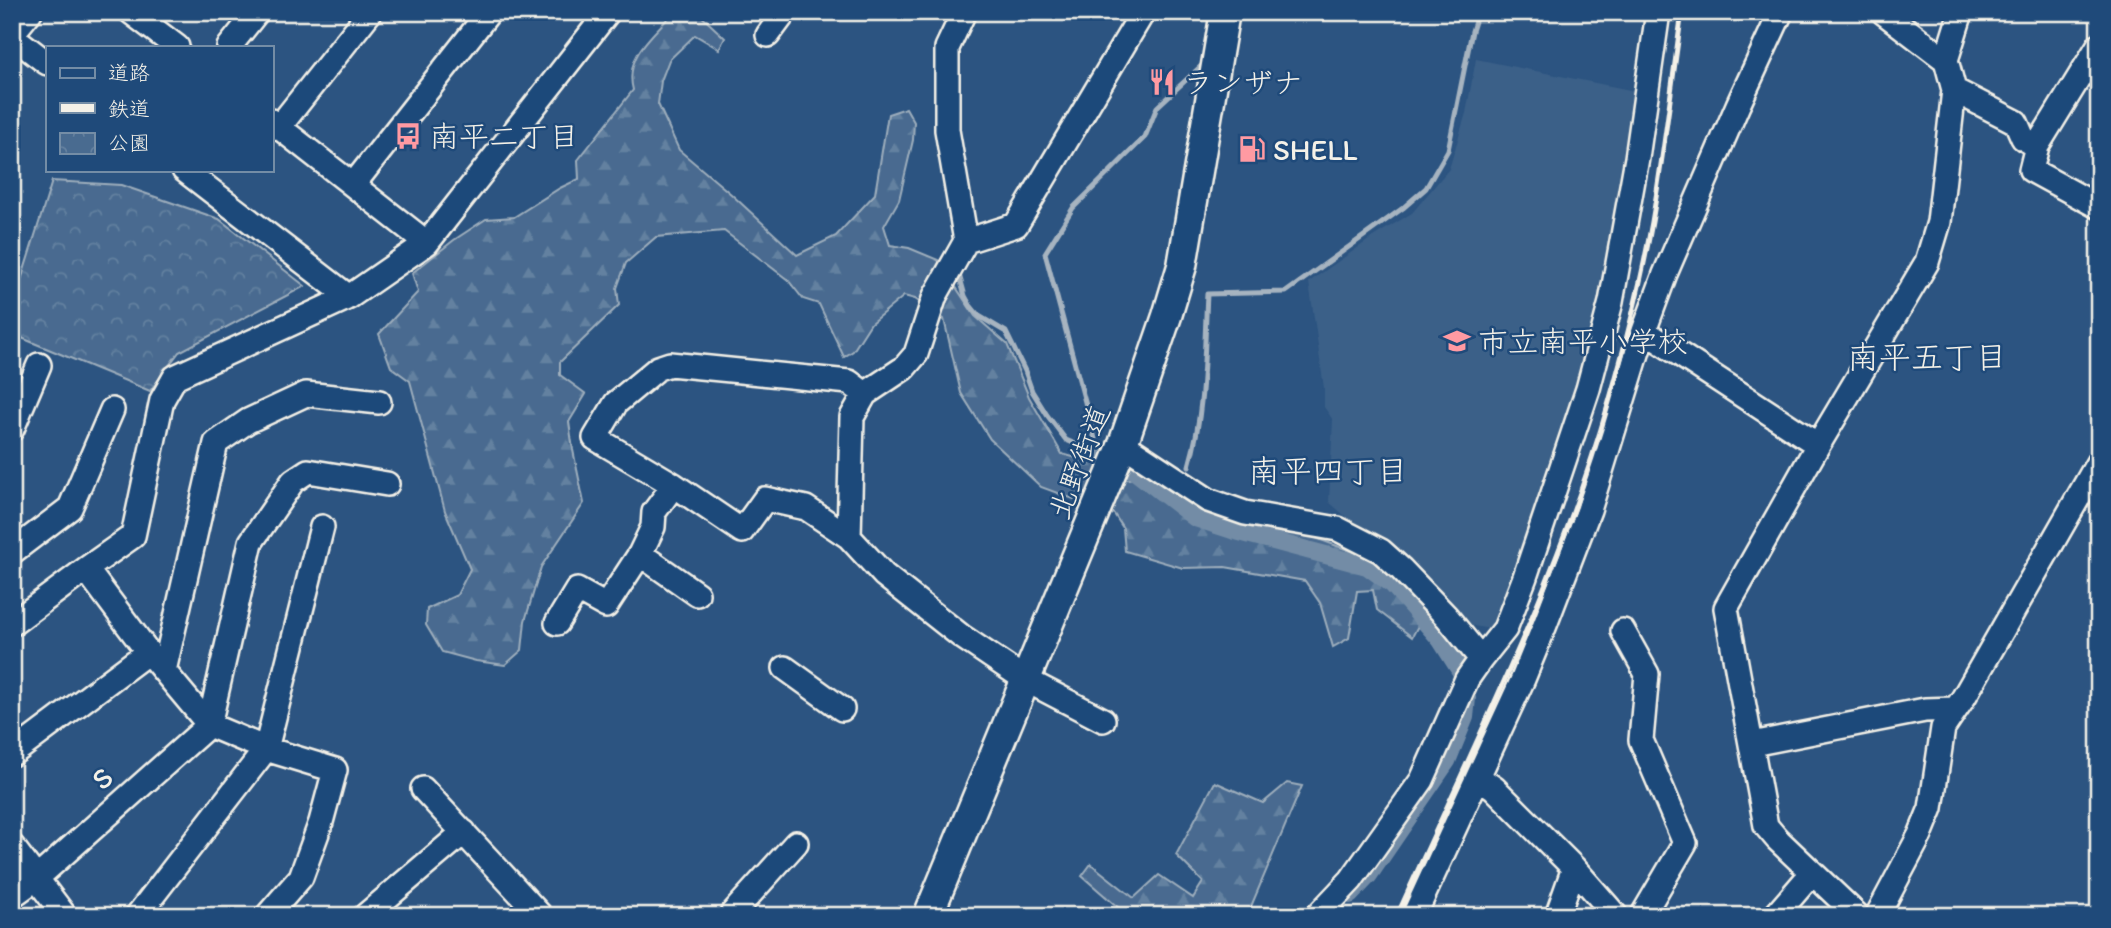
<svg xmlns="http://www.w3.org/2000/svg" width="2111" height="928" font-family="Itim,'Klee One',sans-serif">
<defs>
<pattern id="forest-firs" width="22" height="20" patternUnits="userSpaceOnUse" patternTransform="scale(1.75)"><rect width="22" height="20" fill="#496b90"/><path d="M5 1l3.5 6h-7zM16 11l3.5 6h-7z" fill="#6481a0"/></pattern>
<pattern id="park-crowns" width="20" height="18" patternUnits="userSpaceOnUse" patternTransform="scale(1.75)"><rect width="20" height="18" fill="#496b90"/><path d="M2 6a3 3 0 1 1 6 0M12 15a3 3 0 1 1 6 0" fill="none" stroke="#6481a0"/></pattern>
</defs>
<rect width="100%" height="100%" fill="#2c5481"/>
<filter id="ink" filterUnits="userSpaceOnUse"><feTurbulence type="fractalNoise" baseFrequency=".0143" numOctaves="2"/><feDisplacementMap in="SourceGraphic" scale="14" xChannelSelector="R" yChannelSelector="G"/><feConvolveMatrix kernelMatrix="1 2 1 2 8 2 1 2 1" color-interpolation-filters="sRGB"/></filter>
<g filter="url(#ink)">
<path fill="#3b6088" d="M1476,59L1635,91L1612,237L1594,327L1543,495L1509,597L1490,629L1469,625L1437,586L1410,559L1384,539L1352,522L1329,502L1333,420L1324,407V388L1309,282L1376,235L1412,213L1449,169L1466,113Z"/>
<path fill="url(#forest-firs)" stroke="#9eaebc" stroke-width="2" d="M674,12H697L725,38L719,49L695,35L669,60L661,81L658,104L679,150L731,194L797,255L836,236L875,194L888,114L906,108L914,122L913,140L899,200L884,226L890,245L909,248L938,260L975,316L1007,344L1029,397L1062,454L1098,464L1123,480L1151,475L1212,512L1313,537L1367,557L1426,611L1412,637L1377,610L1373,590L1357,591L1349,638L1333,647L1320,603L1305,581L1225,567L1183,568L1125,551L1123,528L1114,514L1041,487L990,439L961,393L944,319L915,299L904,296L871,323L853,351L844,357L819,304L803,299L788,280L724,231L656,237L626,263L617,288L619,305L560,362V375L586,394L569,422L573,450L584,503L541,567L525,621L522,650L505,665L476,661L442,652L426,625L427,609L457,595L470,569L445,511L410,381L391,367L379,334L418,292L412,273L454,240L486,219L514,217L560,188L579,179L578,160L633,90C624,56 653,35 674,12Z
M1215,782L1263,803L1287,783L1302,786L1247,916H1128L1082,876L1091,864L1134,898L1159,875L1193,898L1203,882L1176,855Z"/>
<path fill="url(#park-crowns)" stroke="#9eaebc" stroke-width="2" d="M52,181L121,185L219,219L305,286L179,352L150,391L12,334V309Z"/>
<g fill="none" stroke-linecap="round" stroke-linejoin="round">
<path stroke="#a7b4c0" stroke-width="5" d="M958,271L965,296L970,305L979,316L1006,332L1025,371L1032,391L1047,415L1066,440L1099,454
M1099,454L1045,253L1073,208L1145,137L1157,107L1201,66
M1189,466C1205,411 1204,351 1207,294L1286,292L1403,208L1426,188L1448,150L1472,31L1478,12"/>
<path stroke="#738ca6" stroke-width="18" d="M1099,454L1133,470L1195,518L1232,530L1367,566L1393,585L1440,639L1461,672L1467,698L1465,717L1447,761L1369,875L1350,895"/>
<defs>
<path id="minor" d="M131,12L177,47
M1883,12L1946,60
M12,34L30,12
M768,35L785,12
M12,36L47,63
M229,47L257,12
M1954,90L1946,60L1961,12
M271,121L427,243
M279,127L370,12
M2037,146L2031,170L2099,207
M184,170L349,297
M353,185L489,12
M966,241L1016,225L1143,12
M1644,331L1818,445
M865,394L849,382L670,364L658,368L616,403L595,438L674,485L742,531L765,499L806,508L849,537L884,575L961,636L1026,680L1103,720
M12,429L39,365
M1123,444L1208,500L1245,513L1338,529L1381,551L1401,569L1447,617L1481,659L1505,629L1525,577L1588,389L1611,302L1637,158L1658,12
M849,537L852,417L865,394L904,368L916,354L935,296L966,241L947,130V48L964,12
M12,552L70,508L112,410
M640,554L697,594
M86,569L148,652L209,725L266,749L335,770L321,822L301,877L267,916
M557,623L577,590L606,606L640,554L653,527L654,512L674,485
M12,624L86,569L133,536L162,400L175,377L349,297L427,243L608,12
M1623,631L1647,674L1641,740L1685,843L1642,916
M785,668L842,709
M164,671L216,443L248,421L306,394L379,402
M209,725L251,542L293,481L308,471L387,484
M1752,744L1925,710L1956,709
M12,754L148,652
M1478,777L1494,788L1574,868L1616,916
M423,789L541,916
M12,846L65,916
M12,896L37,878L209,725
M137,916L266,749L322,527
M365,916L464,832
M734,916L732,914L796,843
M1317,916L1351,880L1422,780L1467,679L1481,659
M1414,916L1523,679L1545,625L1589,510L1644,331L1665,274L1738,105L1781,12
M1557,916L1574,868
M1775,916L1812,873
M1858,916L1777,839L1766,826L1726,608L1818,445L1927,262L1939,222L1954,90L2016,122L2023,138L2037,146L2099,45
M1877,916L1920,835L1931,808L1943,728L1964,697L2099,461"/>
<path id="major" d="M928,916L1123,444L1167,316L1182,266L1225,12"/>
</defs>
<use href="#minor" stroke="#f4f1e8" stroke-width="28"/>
<use href="#major" stroke="#f4f1e8" stroke-width="33"/>
<use href="#minor" stroke="#1f4a7a" stroke-width="23"/>
<use href="#major" stroke="#1f4a7a" stroke-width="28"/>
<path stroke="#f4f1e8" stroke-width="5" d="M1397,916C1473,747 1558,581 1609,402C1626,343 1641,283 1652,222C1664,152 1672,82 1682,12"/>
</g>
</g>
<defs>
<symbol id="restaurant-bare" viewBox="-9 -9 18 18"><path d="M-5-6h1v4h1v-4h1v4h1v-4h1v5L-1.5 .5V6h-2V.5L-5-1ZM5-6V6H3V1.5H1.5Q1.5-4 5-6Z" fill="#ff9aa2" stroke="#1f4a7a" stroke-width="2.5" paint-order="stroke"/></symbol>
<symbol id="bus-bare" viewBox="-9 -9 18 18"><path d="M-5-6H5V4H4V6H2V4H-2V6H-4V4H-5ZM-3.5-4V0h7V-4ZM-3.5 1.2v1.5H-2V1.2ZM2 1.2v1.5H3.5V1.2Z" fill="#ff9aa2" stroke="#1f4a7a" stroke-width="2.5" paint-order="stroke"/></symbol>
<symbol id="fuel-bare" viewBox="-9 -9 18 18"><path d="M-5.5-6h7V0h2V4h1.3V-2.5L3-4.5l.8-.8L6-3V5H2.5V1h-1V6h-7ZM-4.2-4.7v3.2H.2V-4.7Z" fill="#ff9aa2" stroke="#1f4a7a" stroke-width="2.5" paint-order="stroke"/></symbol>
<symbol id="school-bare" viewBox="-9 -9 18 18"><path d="M0-5L7-2L0 1L-7-2ZM-4 1L0 2.5L4 1V4Q0 6-4 4Z" fill="#ff9aa2" stroke="#1f4a7a" stroke-width="2.5" paint-order="stroke"/></symbol>
</defs>
<g fill-rule="evenodd">
<use href="#restaurant-bare" x="1143" y="63" width="38" height="38"/>
<use href="#bus-bare" x="389" y="117" width="38" height="38"/>
<use href="#fuel-bare" x="1233" y="130" width="38" height="38"/>
<use href="#school-bare" x="1438" y="322" width="38" height="38"/>
</g>
<g text-anchor="middle" dominant-baseline="central" stroke-width="5" stroke-linejoin="round" paint-order="stroke">
<g font-size="30" fill="#f4f1e8" stroke="#1f4a7a" text-anchor="start">
<text x="1183" y="82">ランザナ</text>
<text x="429" y="136">南平二丁目</text>
<text x="1273" y="149">SHELL</text>
<text x="1478" y="341">市立南平小学校</text>
</g>
<g font-size="30" fill="#f4f1e8" stroke="#1f4a7a">
<text transform="translate(1079 462) rotate(-69)">北野街道</text>
<text transform="translate(102 778) rotate(-41)">S</text>
</g>
<g font-size="32" fill="#f4f1e8" stroke="#1f4a7a">
<text x="1927" y="357">南平五丁目</text>
<text x="1328" y="471">南平四丁目</text>
</g>
</g>
<rect width="2111" height="928" fill="none" stroke="#1f4a7a" stroke-width="42"/>
<rect x="21" y="21" width="2069" height="886" fill="none" stroke="#f4f1e8" stroke-width="2.5" filter="url(#ink)"/>
<rect x="46" y="46" width="228" height="126" fill="#1f4a7a" stroke="#748da6" stroke-width="2"/>
<rect x="60" y="68" width="35" height="10" fill="#1f4a7a" stroke="#748da6" stroke-width="2"/>
<text x="108" y="80" font-size="21" fill="#f4f1e8">道路</text>
<rect x="60" y="103" width="35" height="10" fill="#f4f1e8" stroke="#748da6" stroke-width="2"/>
<text x="108" y="116" font-size="21" fill="#f4f1e8">鉄道</text>
<rect x="60" y="133" width="35" height="21" fill="url(#park-crowns)" stroke="#748da6" stroke-width="2"/>
<text x="108" y="150" font-size="21" fill="#f4f1e8">公園</text>
</svg>
